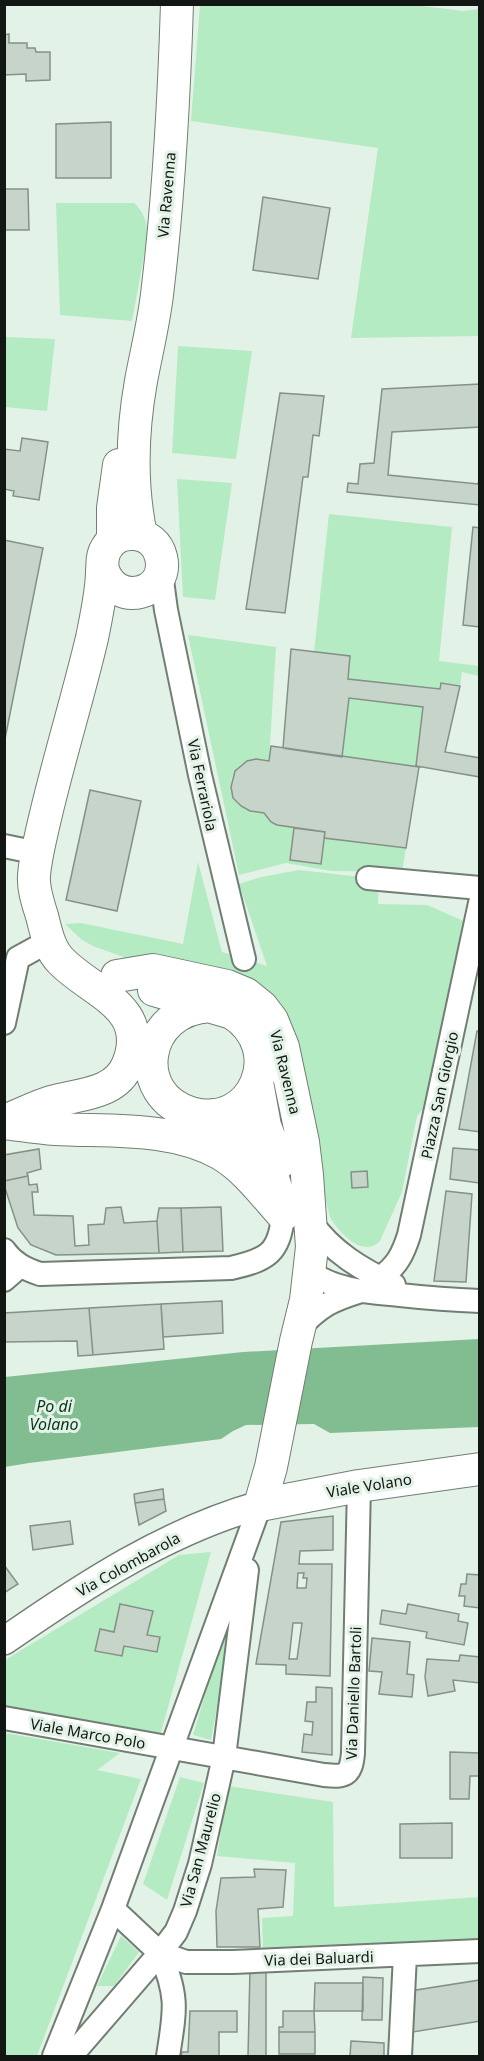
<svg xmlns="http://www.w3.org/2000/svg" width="484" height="2061" font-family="'Noto Sans',sans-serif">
<rect width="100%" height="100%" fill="#e3f2e6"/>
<path fill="#b5ebc2" d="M414,5L463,11L479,9V336L351,338L378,148L191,121L200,5Z
M56,203H134C144,212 146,220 148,234L132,321L60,315Z
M5,337L55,339L47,411L5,407Z
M178,346L252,351L236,459L172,453Z
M177,479L232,483L215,600L183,597Z
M329,514L452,527L439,661L479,666V676L462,672L460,686L442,683L440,689L348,679L314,652Z
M188,635L276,647L269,761C261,760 253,758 245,762C226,771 226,800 245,809C251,812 258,812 264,813L271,822L294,828L290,860L320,864L324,838L406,848L402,872L331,871L286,863L239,875Z
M349,698L423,707L416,766L342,757Z
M198,862L222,952L267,966L239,884L261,877L299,870L379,879L378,904L427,905L464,921L428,1104L417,1116L402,1192L380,1241C363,1259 338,1232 330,1217L289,1053L137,962L93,946L82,940L65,924L81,923L183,944Z
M211,1552L160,1736L5,1707V1660L179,1555Z
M241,1574L211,1740L193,1735Z
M5,1733L120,1753L97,1770L141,1779L37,2056H5Z
M180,1777L204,1783L167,1900L143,1884Z
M228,1786L333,1802L334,1907L479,1897V1942L263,1951L262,1918L293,1916L295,1863L217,1856Z
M121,1936L139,1952L114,1986H97Z"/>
<path fill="#82bc91" d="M479,1339V1427L330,1433L314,1424L246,1425L233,1431L221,1439L29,1463L5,1467V1377L243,1352Z"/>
<path fill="#c6d4c9" stroke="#849187" stroke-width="1.5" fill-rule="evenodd" d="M9,34V43H27V48H35L36,52H50V80L26,81V74L4,75V35Z
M111,122V178H56V124Z
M4,189H28L29,230H4Z
M263,197L330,208L318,279L253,270Z
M480,384V427L392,432L388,475L478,484L480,476V505L347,492L348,483L358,484L360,464L374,463L382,389Z
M280,393L324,396L319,436L313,435L308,477H303L285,613L246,609Z
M22,438L48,442L39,500L13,496L14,491L4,489V449L20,451Z
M473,527L480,528V627L463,625Z
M4,540L43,548L5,739H4Z
M291,649L350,656L348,679L440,689L441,683L460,686L445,752L480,758V777L416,766L423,707L349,698L342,757L283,748Z
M271,746L419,767L406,848L324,838L325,832L277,825L271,822L264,813L250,811L241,806L233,798L231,787L235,771L247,761L256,759L269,761Z
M90,790L141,801L117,911L66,900Z
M294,828L325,832L321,864L290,860Z
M477,1031H480V1132L459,1129Z
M453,1148L480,1150L479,1183L450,1179Z
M39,1149L41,1169L27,1173L28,1176L4,1181V1155Z
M367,1171L368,1187L352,1188L351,1172Z
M28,1176L29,1185L37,1184L38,1192H32L34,1215L73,1216L75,1246L89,1245L88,1225L104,1224L106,1208L121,1207L124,1223L157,1221L159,1253L56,1255L31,1245L18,1228L4,1185V1181Z
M446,1191L472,1194L466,1282L434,1281Z
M221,1207L223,1251L183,1252L181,1208Z
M159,1208H181L183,1252L159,1253L157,1221Z
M222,1301L223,1333L163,1337L161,1304Z
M161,1304L164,1349L93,1355L89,1308Z
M89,1308L93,1355L78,1356L77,1341L4,1342V1313Z
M163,1489L164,1499L135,1503L134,1494Z
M164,1499L166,1511L139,1525L135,1503Z
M333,1516V1550L300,1551L299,1564H332L330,1676L286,1674V1665L256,1664L281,1522ZM298,1573H304L303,1578H307L306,1588H297ZM293,1623H302L297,1659H289Z
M70,1521L73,1544L33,1550L30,1526Z
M4,1565L18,1584L4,1593Z
M467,1574L480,1575V1608L464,1606L465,1596H459L461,1584H466Z
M120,1604L153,1611L147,1635L160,1637L157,1652L124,1646L122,1656L95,1651L100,1629L114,1632Z
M408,1604L459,1614L458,1621L468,1623L464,1645L426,1638L427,1632L380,1624L382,1610L406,1614Z
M372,1638L410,1642L407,1674L414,1675L412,1697L379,1694L382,1672L369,1671Z
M460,1655L480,1657V1683L453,1680L455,1691L428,1696L425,1677L427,1659L459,1661Z
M316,1687L332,1688V1755L302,1752L304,1734L312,1735L313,1722L305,1721L307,1702H316Z
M450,1752L480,1753V1776H470L469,1799H450Z
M452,1823V1858H400V1824Z
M254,1869L286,1870L283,1907L258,1909L260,1947H217L216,1911L221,1878L255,1877Z
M266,1968V2056H248L250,1969Z
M363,1977L383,1978L382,2020H362Z
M480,1980V2021L413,2032L410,1991Z
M315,1983H363V2011H314Z
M190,2011H237V2032H219V2056H222H181L182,2052H188Z
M283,2011H314L315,2032H279V2027H283Z
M279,2032H315V2054H279Z
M351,2041L384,2043V2056H350Z"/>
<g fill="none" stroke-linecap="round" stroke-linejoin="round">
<defs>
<path id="minor" d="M161,573L166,610L200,775L244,959
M4,846L38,853
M368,878L480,888
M4,1023L18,958L49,941
M311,1222C332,1252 361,1269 394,1285
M4,1250C13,1263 25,1269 40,1274L231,1268C267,1260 280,1253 283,1215
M310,1272C336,1291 369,1292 400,1295C427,1298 453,1300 480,1301
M380,1278C397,1266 403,1254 409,1235L480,903
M4,1280L20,1266
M299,1328C321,1305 332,1300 361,1291
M4,1718L324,1775C345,1777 351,1776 353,1753L359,1486
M113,1909L160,1953L186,1962H233L480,1951
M160,1953C179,1997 175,2011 168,2056
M54,2056L113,1909L260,1505
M71,2056L160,1953L176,1932L185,1911L200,1864L224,1757L247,1570
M400,2056L405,1955"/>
<path id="tertiary" d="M4,1641C83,1586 167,1531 260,1505"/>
<path id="secondary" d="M141,535C130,483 132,432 141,381C147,349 155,318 158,286C169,193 174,99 177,4
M113,540V508L119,465
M117,976L153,970L227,986L246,994L262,1007L272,1020L283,1047L303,1142L307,1175L312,1247L306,1300L296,1341L271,1467L260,1505
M154,990L232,1013C289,1049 253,1131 191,1113C131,1096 141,1010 210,1006
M257,1082L265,1126L279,1163
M213,1115C260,1140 268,1156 281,1206
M4,1121C20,1115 35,1107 51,1102C78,1094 116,1095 128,1064C151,1007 92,993 61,961C49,949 46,931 42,916C38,903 33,889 34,876C35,859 42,831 46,814C60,755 78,697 92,638C96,618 102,591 102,571C103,563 101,557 106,549C118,526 155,530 161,557C170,594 116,609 103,570
M4,1123C21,1125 38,1128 55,1129C109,1132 172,1126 221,1154C245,1168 264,1194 283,1215
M260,1505L359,1486L480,1469"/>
</defs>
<use href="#minor" stroke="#717e74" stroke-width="26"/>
<use href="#tertiary" stroke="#717e74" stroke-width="30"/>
<use href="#secondary" stroke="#717e74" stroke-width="34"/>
<use href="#minor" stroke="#fff" stroke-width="22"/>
<use href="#tertiary" stroke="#fff" stroke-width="27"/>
<use href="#secondary" stroke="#fff" stroke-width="32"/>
</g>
<g text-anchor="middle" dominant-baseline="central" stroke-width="6" stroke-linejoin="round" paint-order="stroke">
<g font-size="15" fill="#121713" stroke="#e3f2e6">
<text transform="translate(166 195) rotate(-85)">Via Ravenna</text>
<text transform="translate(203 785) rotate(78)">Via Ferrariola</text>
<text transform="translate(286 1072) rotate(76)">Via Ravenna</text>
<text transform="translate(439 1095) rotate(-78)">Piazza San Giorgio</text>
<text transform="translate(369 1485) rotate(-9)">Viale Volano</text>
<text transform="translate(128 1564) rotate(-29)">Via Colombarola</text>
<text transform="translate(353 1693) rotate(-88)">Via Daniello Bartoli</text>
<text transform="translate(88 1733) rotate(10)">Viale Marco Polo</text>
<text transform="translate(200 1850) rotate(-75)">Via San Maurelio</text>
<text transform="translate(319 1958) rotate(-2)">Via dei Baluardi</text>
</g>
<g font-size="16" font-style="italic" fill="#08361a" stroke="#e3f2e6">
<text x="54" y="1406">Po di<tspan x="54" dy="18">Volano</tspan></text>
</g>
</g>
<rect width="484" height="2061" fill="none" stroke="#121713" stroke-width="12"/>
</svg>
